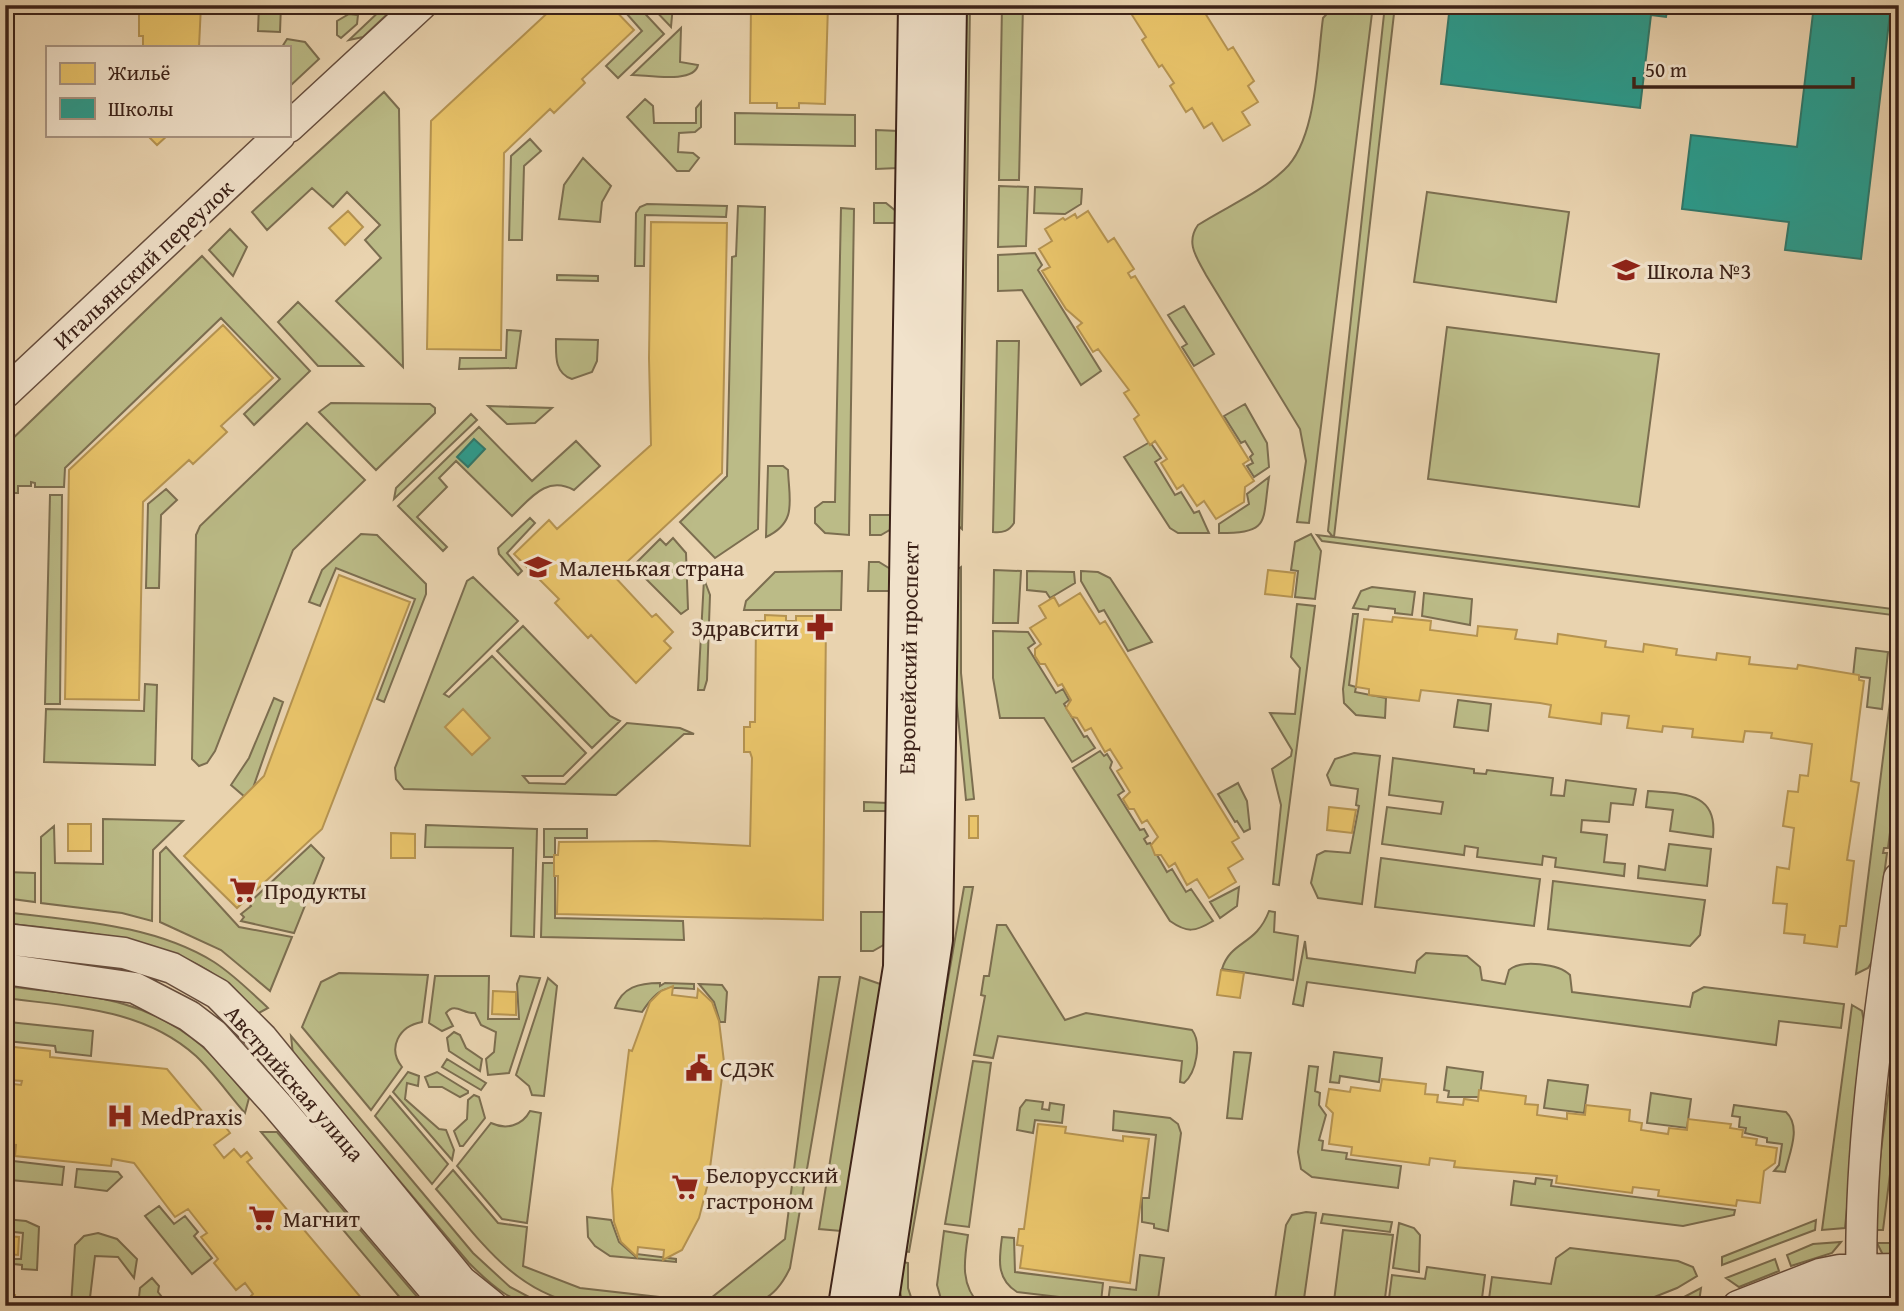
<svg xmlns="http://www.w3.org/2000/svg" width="1904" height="1311" font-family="'Gentium Book Plus',serif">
<rect width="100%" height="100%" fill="#e9d3af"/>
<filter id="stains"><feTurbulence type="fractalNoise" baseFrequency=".00286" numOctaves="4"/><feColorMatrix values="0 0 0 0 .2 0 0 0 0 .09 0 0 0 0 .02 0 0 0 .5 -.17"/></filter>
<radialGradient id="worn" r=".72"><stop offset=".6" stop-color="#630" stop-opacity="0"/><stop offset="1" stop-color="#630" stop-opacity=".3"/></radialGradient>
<path fill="#bbbb87" stroke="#7c6e50" stroke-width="2" d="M259,5H281L280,32L258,31Z
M386,5H397L363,37L349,40Z
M619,5H637L664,34L618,78L606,66L642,31Z
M650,5H673L671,27Z
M963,5H970L962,529L955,523Z
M1002,5H1023L1019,180H999Z
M1335,5H1373L1309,523L1297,522L1306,461L1300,429L1206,275C1197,258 1185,243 1198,225C1226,207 1260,193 1284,170C1317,140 1317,61 1323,18Z
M1385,5H1395L1334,537L1893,609L1892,615L1322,541L1317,535L1333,537L1328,531Z
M349,14L358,15L357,24L341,38L337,35V21Z
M681,28L680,62L698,65C694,84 648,75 632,75Z
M287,39L305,42L319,59L289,87V47H282Z
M384,92L399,109L403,367L336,301L381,258L365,240L380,225L347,192L333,207L312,188L267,230L252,212Z
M645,99L653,106L654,123H696V108L701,102V127L695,132L679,133L678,152L693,153L699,158L689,171H677L627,117Z
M735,113L855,115V146L735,144Z
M876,130L899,131L898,168L876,169Z
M530,139L541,151L524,166L522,240H509L511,156Z
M583,158L611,186L602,202L600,222L559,219L564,185Z
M999,186L1028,187L1026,246L998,247Z
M1035,187L1082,189L1081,204L1065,214L1034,213Z
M1427,192L1569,212L1556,302L1414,282Z
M874,203H886L897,212V223H874Z
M647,204L727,206L726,217L645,215L644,266H635L636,213L640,207Z
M738,206L765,207L758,529L715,558L680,522L727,476L732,257L736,256Z
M841,208L854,209L849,535L825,533L815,523V508L823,502H835Z
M230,229L247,247L233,276L209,250Z
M1035,253L1042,265L1038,270L1101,371L1081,385L1022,290L998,291V255Z
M202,256L310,371L254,425L244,414L280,379L221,318L65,468L64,487H35V483L31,482V486H18V493H5V446Z
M557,275L598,276V281L557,280Z
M298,302L363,366H318L278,322Z
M1184,306L1214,354L1194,366L1182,347L1187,344L1168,315Z
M1447,327L1659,354L1639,507L1428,479Z
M507,330L521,331L516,368L459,369L460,358H506Z
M556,339L598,340L597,361L592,372L572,379C554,373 556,355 556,339Z
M997,341H1019L1014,523C1009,531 1003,533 993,532Z
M331,403L430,404L435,408V413L376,470L319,412Z
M1245,404L1267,443L1269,467L1254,477L1247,466L1253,463L1250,457L1253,454L1245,441L1241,443L1224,416Z
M488,406L552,408L535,423L507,424Z
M471,414L477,420L394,499L396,488Z
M307,423L365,480L293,550L215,751L207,763L199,766L192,759L196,535L200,526Z
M479,427L532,481L576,441L600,466L574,490C546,475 530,499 512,516L456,461L439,478L447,487L417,517L447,547L443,551L398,506Z
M1150,442L1161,458L1155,462L1175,495L1181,492L1194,513L1199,511L1209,533H1178L1170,528L1124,457Z
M768,466H783L788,470C789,500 798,522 766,537Z
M1269,477C1262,523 1271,533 1219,533V524L1249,504L1247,494Z
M166,489L177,500L161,515L159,588H146L148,504Z
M50,495H62L60,704H45Z
M870,515H892L893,528L881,535H870Z
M530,518L535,523L507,553L522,571L518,575L499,554L498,548Z
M361,534L377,535L426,584V594L384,702L377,699L415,599L336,568L320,606L309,602L322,570Z
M1311,534L1321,551L1315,599L1295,597L1298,571L1291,570L1295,542Z
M673,538L686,553L688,609L681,614L633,566L660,539L666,545Z
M869,562H879L892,570V591H868Z
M961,567V673L974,799L966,800L955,685V571Z
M994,570L1021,571L1018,623H993Z
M842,571L841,610H744L746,601L775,572Z
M1027,571L1074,572L1075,583L1050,598L1046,592L1027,590Z
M1081,571L1098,572L1110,578L1152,642L1128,651L1104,610L1099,612L1081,581Z
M473,577L518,621L444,694L449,697L492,656L586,753L563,776H523L529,783L565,784L627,723L680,728L694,734H684L616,795L404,789L396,779L395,768L467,581Z
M704,579L710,595L707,680L704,690H698Z
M1372,587L1415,592L1412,615L1395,613V609L1369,606L1368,610L1353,608L1361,591Z
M1424,593L1472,599L1470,625L1422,616Z
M1297,604L1315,606L1279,885L1273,884L1281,805L1272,769L1291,756L1292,750L1270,713L1295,714L1300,668L1291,657Z
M1353,614H1358L1349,685L1356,687L1355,692L1386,698L1385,718L1356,715L1344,703L1343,689Z
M523,626L610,716L620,721L592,748L497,651Z
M993,631L1028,632L1035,643L1028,648L1056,693L1063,689L1069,700L1064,704L1084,737L1087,736L1095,748L1072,762L1044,718H1000L993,678Z
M1897,646L1899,763L1888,848H1884L1883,853H1887L1873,960L1868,968L1856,974Z
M1856,648L1888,652L1882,709L1867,707L1870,678L1853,676Z
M145,684L157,685L155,765L44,762L46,709L144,711Z
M274,698L283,702L253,788L245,797L231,785L249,758Z
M1458,700L1491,704L1488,731L1454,727Z
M1100,751L1104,756L1107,754L1112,762L1110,768L1124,791L1118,795L1140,830L1144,829L1148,836L1144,839L1147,844L1150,843L1167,872L1172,869L1186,892L1191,889L1213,921C1195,932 1187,933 1170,921L1073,768Z
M1354,753L1380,756L1362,904L1318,898L1311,883L1317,855L1325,851L1350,853L1359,806L1356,805L1358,789L1331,785L1327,775L1335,759Z
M1393,758L1474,769V773L1486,774L1487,770L1553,778L1551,795L1564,796L1566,780L1636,789L1633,805L1611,803L1609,822L1582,820L1581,832L1607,835L1604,862L1625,864L1624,876L1555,867L1556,858L1543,856L1542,865L1477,857L1478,848L1465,846L1464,855L1382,844L1387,807L1441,814L1443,802L1389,795Z
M1238,783L1247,801L1250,829L1244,832L1237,821L1235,822L1218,794Z
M1648,791C1682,794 1718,791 1713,837L1670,831L1673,810L1646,807Z
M864,802L888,803V811H864Z
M103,819L183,821L153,850L152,921L122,913L41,903V837L54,826L55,863L103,864Z
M426,825L537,829L534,937L511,936L513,848L425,847Z
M544,829H587V838H555V857H544Z
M1669,844L1711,849L1707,886L1638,878L1639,866L1665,870Z
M311,845L324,858L294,933L241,921L244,917L241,914L251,906L249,903Z
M166,847L239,927L292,937L270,991L221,950L160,922V853Z
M1381,858L1540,879L1534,926L1375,907Z
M543,863H555V918L683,921L684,940L541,937Z
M5,872L35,873V902L5,898Z
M1553,881L1705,900L1700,935L1690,946L1548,929Z
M964,887H973L909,1252L901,1251Z
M1239,887L1237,906L1220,918L1210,902Z
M1269,911L1275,912L1274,932L1298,936L1293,980L1222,969C1231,940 1256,946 1269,911Z
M5,912C75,921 153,924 214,962C234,975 251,992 268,1008L257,1014C242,999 227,983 209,971C149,934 73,932 5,923Z
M861,912H887V943L873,951H861Z
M997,925H1006L1065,1020L1086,1013L1192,1030C1202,1043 1196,1073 1184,1083L1180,1082L1182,1061L998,1036L993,1058L974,1055L985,996L981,995L984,976H989Z
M1305,941L1307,958L1415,973L1417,961L1426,953L1467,956L1480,967L1482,980L1505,984L1509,970C1521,959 1559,964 1570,975L1572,992L1690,1007L1693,993L1704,987L1844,1004L1841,1028L1779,1021L1776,1045L1307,982L1303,1006L1293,1004Z
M339,973L428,975L422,1022C399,1026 387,1048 402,1067L371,1110L302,1027L321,982Z
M435,976H489L488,1019H519L517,984L520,976L540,978L509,1073L488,1075L486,1059L494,1052L496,1032L481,1025L475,1013C463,1014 455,1002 446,1013L453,1026L442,1031L429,1023Z
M819,977H840L790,1268C770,1311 745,1306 701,1306V1302H706L785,1239Z
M860,977L883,985L841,1231L819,1229Z
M548,978L557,986L544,1096L532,1095L529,1086L516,1075Z
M660,983V986L665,983L694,984V989C665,987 659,986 642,1012L615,1008C622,987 639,983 660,983Z
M699,984L722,985L727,992L725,1022H720L714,1002Z
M5,986C80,996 141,994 202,1046C219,1061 234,1081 249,1098L245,1113C229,1095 214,1073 196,1056C143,1008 72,1007 5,998Z
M1852,1005L1862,1011L1865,1027L1845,1228L1822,1230Z
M1899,1008V1102L1883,1230H1875L1878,1175Z
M9,1022L93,1031L91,1056L56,1052L55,1046L7,1041Z
M454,1032L460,1035L466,1048L482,1059L480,1071L449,1051L447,1038Z
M291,1036L473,1253L510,1287L546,1306C513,1306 491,1285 469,1263L293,1055Z
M1234,1052L1251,1053L1242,1119L1227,1118Z
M1334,1052L1382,1058L1379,1082L1340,1076L1339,1083L1330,1082Z
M447,1059L486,1083L481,1090L442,1067Z
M973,1061L991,1063L969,1227L945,1224Z
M1309,1066L1318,1067L1315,1091L1320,1093L1319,1105L1326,1115L1319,1140L1323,1141L1322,1150L1347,1153L1346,1159L1401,1166L1398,1188L1312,1177L1301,1169L1298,1152Z
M1447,1067L1483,1072L1480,1097H1448L1449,1091L1444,1090Z
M408,1072L419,1076L418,1086L407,1083L405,1099L439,1129L446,1130L454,1150L452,1160L393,1092Z
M437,1072L468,1091V1093L460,1097L442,1087H429L425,1077Z
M1548,1080L1588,1085L1584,1113L1544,1108Z
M1651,1093L1691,1099L1687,1128L1647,1123Z
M474,1095L479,1097L485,1118L463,1146H460L454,1131L467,1119L468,1100Z
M390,1096L448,1164L432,1184L375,1116Z
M1026,1100L1043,1102L1042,1109L1049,1110L1050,1103L1064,1105L1062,1123L1035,1120L1033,1133L1017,1130L1020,1108Z
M1734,1105L1786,1112C1802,1127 1789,1154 1785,1172L1774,1171L1779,1165L1782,1144L1767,1142V1138L1745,1133L1746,1128L1739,1127L1740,1117L1732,1116Z
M530,1111L541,1113L527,1223L502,1219L457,1166L491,1123C506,1130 522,1126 530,1111Z
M1114,1111L1170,1118L1178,1124L1181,1133L1168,1231L1154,1228V1224L1142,1222V1198H1149L1156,1135L1113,1130Z
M261,1132H277L425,1306H407Z
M13,1161L64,1167L62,1185L11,1180Z
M77,1169L118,1172L122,1177L107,1191L75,1187Z
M453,1170L498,1223L527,1227L523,1266L580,1288L694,1301V1306L578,1304C511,1290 478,1237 436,1189Z
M1536,1178L1552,1180L1551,1186L1735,1210L1734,1215L1683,1226L1511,1205L1514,1181L1535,1184Z
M1893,1202H1899V1230H1890Z
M159,1206L174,1224L185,1216L198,1232L194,1236L212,1258L192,1274L145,1216Z
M1306,1212L1316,1213L1303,1306H1274L1286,1225L1292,1215Z
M1323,1214L1392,1222L1390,1232L1321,1223Z
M587,1217L611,1220L619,1242L636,1257L637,1254L676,1259V1262L610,1256L595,1246L588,1237Z
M5,1219L26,1221L39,1227L37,1270L22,1269V1265L14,1264V1259H21L23,1233L5,1231Z
M1816,1220L1815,1230L1722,1265V1257Z
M1399,1223L1414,1228L1420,1235L1419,1272L1393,1268Z
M1343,1230L1393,1235L1384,1306L1334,1301Z
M944,1231L968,1235C964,1261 960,1286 981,1306H943L937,1285Z
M98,1233L117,1239L137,1259L134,1278L118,1257L95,1256L89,1306H71L75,1245L84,1236Z
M1002,1237L1014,1238L1015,1272L1103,1283L1101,1302L1017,1292C996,1279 999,1259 1002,1237Z
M1841,1242L1832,1253L1791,1266L1787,1255L1813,1244Z
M1877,1243H1899V1255H1883Z
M1570,1248L1678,1261L1693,1267L1697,1276L1677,1288L1632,1306H1488L1492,1277L1551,1284L1556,1258Z
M1140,1255L1164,1258L1158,1300L1150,1305L1108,1302L1110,1287L1136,1290Z
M1775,1259L1779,1271L1739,1287L1726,1278Z
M899,1261L908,1263V1288L914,1306L903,1303L898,1285Z
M1427,1267L1485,1275L1481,1306H1388L1392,1275L1425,1279Z
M152,1278L159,1286L158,1292L169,1306H138L140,1288Z
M1701,1288L1699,1302L1690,1306H1667Z"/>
<path fill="#e9c46a" stroke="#b59351" stroke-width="2" d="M139,5H201L199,47H143V36H139Z
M556,5H610L634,30L582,79L585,83L554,113L550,109L504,153L501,350L427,349L431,121Z
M751,5H828L825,104L799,103V108H777V103H750Z
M1131,5H1200L1228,50L1233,47L1254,81L1248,86L1258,102L1242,112L1250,125L1223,141L1212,123L1204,128L1192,108L1186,112L1170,86L1174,83L1162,65L1159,67L1142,40L1146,37L1132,15L1135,12Z
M147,135H168L157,145Z
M348,211L363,227L345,245L329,228Z
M1088,211L1108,242L1114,238L1134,269L1128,273L1131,278L1135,276L1249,460L1243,464L1254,481L1245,487L1244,502L1216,519L1204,501L1197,506L1183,485L1177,489L1161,463L1167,459L1155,441L1150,445L1134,419L1139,415L1124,393L1129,390L1098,349L1093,352L1077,327L1082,323L1066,309L1042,271L1050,267L1039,249L1052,241L1045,229L1063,218L1065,220L1075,214L1077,218Z
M651,222L727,223L722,473L613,575L652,617L656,614L673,632L664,641L671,648L636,683L591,635L588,638L555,603L559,599L514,554L549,520L557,529L651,445L649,358Z
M223,325L273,378L221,426L227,432L193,464L189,460L143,502L139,700L65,699L69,470Z
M1268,570L1295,573L1292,597L1265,594Z
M339,575L410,602L322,829L237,908L184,856L264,776Z
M1080,593L1100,624L1105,621L1239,838L1232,842L1243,859L1228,868L1236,882L1209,898L1197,879L1187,885L1175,863L1169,867L1161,855H1155L1151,845L1158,837L1147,820L1142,823L1134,809H1129L1123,799L1130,792L1117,771L1122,768L1110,749L1105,752L1091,728L1085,731L1077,718L1072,717L1066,708L1071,700L1062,684L1058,686L1045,664H1040L1035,656V649L1041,644L1030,628L1046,618L1039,606L1054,597L1059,606Z
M765,615L786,616V621H796V616H817V621H826L823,920L557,914L558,876H554V855H558L559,842L656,841L750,846L752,758L750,752H744V727H750V722H755L756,621H765Z
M1393,617L1431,621L1430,630L1477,636L1478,626L1517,630L1515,639L1557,644L1558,634L1606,641L1605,647L1643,652L1644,644L1677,649L1676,655L1716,660L1717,653L1750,657L1749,664L1797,669L1798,665L1859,675V680L1864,681L1851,781L1859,783L1847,860L1854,861L1846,926H1840L1837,947L1804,943L1805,935L1784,933L1787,904L1773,903L1777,867L1789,869L1794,828L1783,826L1788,791L1798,792L1800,775L1808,776L1812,744L1771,738L1772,733L1745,731L1743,742L1692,737L1693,729L1663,726L1662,732L1627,728L1629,716L1602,713L1601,724L1549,717L1551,705L1540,703L1421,690L1419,701L1369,695V689L1356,687L1364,619L1392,622Z
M463,709L490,738L472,755L445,727Z
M1329,807L1356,810L1352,833L1327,830Z
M969,816H978V838H969Z
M68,824H91V851H68Z
M391,833L415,834V858H391Z
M1221,970L1244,973L1240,998L1217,995Z
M673,986L672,995L697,998L698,989L712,1002L719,1021L724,1062L708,1183L699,1218L682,1250L663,1260L664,1250L638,1247L637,1257L621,1242L614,1222L612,1189L629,1050L632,1051L650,1002L661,991Z
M493,991L516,992V1015L492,1014Z
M5,1046L50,1051V1057L167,1069L212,1123L219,1118L230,1133L214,1145L224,1158L234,1149L241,1157L247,1152L252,1158L247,1162L368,1306H255L249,1298L253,1294L245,1283L236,1290L214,1263L218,1259L201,1237L207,1233L188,1209L175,1217L134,1163L112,1159L111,1166L15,1156L16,1145L5,1144V1083L21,1085L22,1081L9,1080L11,1068L5,1067Z
M1382,1079L1426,1084L1425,1094L1438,1095L1437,1102L1463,1105L1464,1099L1478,1101L1479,1090L1526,1096L1525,1104L1538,1105L1537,1115L1567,1119V1113L1585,1115L1586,1105L1630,1110L1629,1121L1642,1123L1641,1130L1668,1134L1669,1128L1687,1130L1688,1119L1731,1124L1730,1128L1743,1130L1742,1137L1757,1139L1756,1145L1777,1148L1775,1163L1764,1171L1760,1203L1737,1200L1736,1206L1658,1196L1659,1190L1633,1187L1632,1193L1556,1183L1557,1176L1454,1167L1455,1161L1430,1158L1429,1165L1351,1155L1352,1147L1329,1144L1333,1113L1326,1106L1329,1089L1350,1092L1351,1087L1380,1091Z
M1038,1124L1066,1127L1065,1133L1123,1141V1136L1149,1139L1130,1283L1020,1268L1023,1246L1017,1245L1019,1229H1024Z
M5,1236L19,1237L18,1255L8,1254L5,1285Z
M5,1293L15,1295L13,1306H5Z"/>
<path fill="#2a9d8f" stroke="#2f786b" stroke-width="2" d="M1450,5L1474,8V5H1668L1666,17L1651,15L1640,108L1441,84Z
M1814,5H1891L1861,259L1785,250L1789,222L1682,209L1691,135L1797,147Z
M474,439L485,449L468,467L457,457Z"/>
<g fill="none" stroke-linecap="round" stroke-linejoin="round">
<defs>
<path id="street" d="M289,127L421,5
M5,393L280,135
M5,939L124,953L172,968L218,994L262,1038L461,1281L492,1306
M5,969L135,988L189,1016L214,1035L276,1104L448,1306
M1862,1297C1857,1158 1879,1016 1899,878
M1738,1306L1820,1274L1840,1270L1899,1269
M1817,1306L1841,1299L1899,1298"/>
<path id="secondary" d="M848,1306L903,967L918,5
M878,1306L933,940L947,5"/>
</defs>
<use href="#street" stroke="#674e3e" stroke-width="33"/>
<use href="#secondary" stroke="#3c2218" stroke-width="42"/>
<use href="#street" stroke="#f1e2cb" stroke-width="30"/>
<use href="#secondary" stroke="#f1e2cb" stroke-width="38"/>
</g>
<defs>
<symbol id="school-bare" viewBox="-9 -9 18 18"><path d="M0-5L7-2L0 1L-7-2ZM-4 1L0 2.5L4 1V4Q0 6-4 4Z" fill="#8f2418" stroke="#f1e2cb" stroke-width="2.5" paint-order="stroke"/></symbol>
<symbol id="pharmacy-bare" viewBox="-9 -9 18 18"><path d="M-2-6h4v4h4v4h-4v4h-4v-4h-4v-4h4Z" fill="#8f2418" stroke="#f1e2cb" stroke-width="2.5" paint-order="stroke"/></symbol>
<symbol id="supermarket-bare" viewBox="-9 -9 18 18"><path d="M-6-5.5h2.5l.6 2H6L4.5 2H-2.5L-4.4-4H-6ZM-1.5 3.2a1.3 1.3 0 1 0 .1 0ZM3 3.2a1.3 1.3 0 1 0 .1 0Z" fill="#8f2418" stroke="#f1e2cb" stroke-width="2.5" paint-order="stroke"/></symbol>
<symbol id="civic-bare" viewBox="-9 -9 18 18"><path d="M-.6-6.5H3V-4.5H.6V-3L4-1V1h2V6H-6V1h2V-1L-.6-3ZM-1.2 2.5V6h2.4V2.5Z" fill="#8f2418" stroke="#f1e2cb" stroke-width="2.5" paint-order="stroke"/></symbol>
<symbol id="hospital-bare" viewBox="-9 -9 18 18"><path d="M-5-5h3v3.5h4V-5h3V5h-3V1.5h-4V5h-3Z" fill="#8f2418" stroke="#f1e2cb" stroke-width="2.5" paint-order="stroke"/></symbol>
</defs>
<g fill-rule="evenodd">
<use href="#school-bare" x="1607" y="251" width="38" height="38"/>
<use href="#school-bare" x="519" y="548" width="38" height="38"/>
<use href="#pharmacy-bare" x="801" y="608" width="38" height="38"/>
<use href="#supermarket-bare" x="224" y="871" width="38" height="38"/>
<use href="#civic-bare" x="680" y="1049" width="38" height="38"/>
<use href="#hospital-bare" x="101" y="1097" width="38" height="38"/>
<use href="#supermarket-bare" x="666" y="1168" width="38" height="38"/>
<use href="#supermarket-bare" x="243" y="1199" width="38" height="38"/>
</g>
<g text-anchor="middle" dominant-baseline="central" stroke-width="7" stroke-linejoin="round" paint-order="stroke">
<g font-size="23" fill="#3c2218" stroke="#f1e2cb">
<text transform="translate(143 264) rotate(-43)">Итальянский переулок</text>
<text transform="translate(908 658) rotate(-89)">Европейский проспект</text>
<text transform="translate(295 1083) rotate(49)">Австрийская улица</text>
</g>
<g font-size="23" fill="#3c2218" stroke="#f1e2cb" text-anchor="start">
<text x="1647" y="270">Школа №3</text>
<text x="559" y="567">Маленькая страна</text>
<text x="799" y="627" text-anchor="end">Здравсити</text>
<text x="264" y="890">Продукты</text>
<text x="720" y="1068">СДЭК</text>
<text x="141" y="1116">MedPraxis</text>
<text x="706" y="1174">Белорусский<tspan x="706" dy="26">гастроном</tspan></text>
<text x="283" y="1218">Магнит</text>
</g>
</g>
<rect width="1904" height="1311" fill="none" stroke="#e9d3af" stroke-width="28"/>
<rect x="7" y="7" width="1890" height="1297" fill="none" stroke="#3c2218" stroke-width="3.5"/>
<rect x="14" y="14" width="1876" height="1283" fill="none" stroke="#3c2218" stroke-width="2"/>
<rect x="46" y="46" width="245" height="91" fill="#f1e2cb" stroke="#a99583" stroke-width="2"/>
<rect x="60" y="63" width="35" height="21" fill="#e9c46a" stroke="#a99583" stroke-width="2"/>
<text x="108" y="80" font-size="21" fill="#3c2218">Жильё</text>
<rect x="60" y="98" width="35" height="21" fill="#2a9d8f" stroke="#a99583" stroke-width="2"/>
<text x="108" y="116" font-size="21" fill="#3c2218">Школы</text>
<path d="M1634 77v10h219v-10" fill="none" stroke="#3c2218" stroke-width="3.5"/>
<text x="1645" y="77" font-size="21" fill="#3c2218" stroke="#f1e2cb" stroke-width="5" paint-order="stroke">50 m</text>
<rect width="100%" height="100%" filter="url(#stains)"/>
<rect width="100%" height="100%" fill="url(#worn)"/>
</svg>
